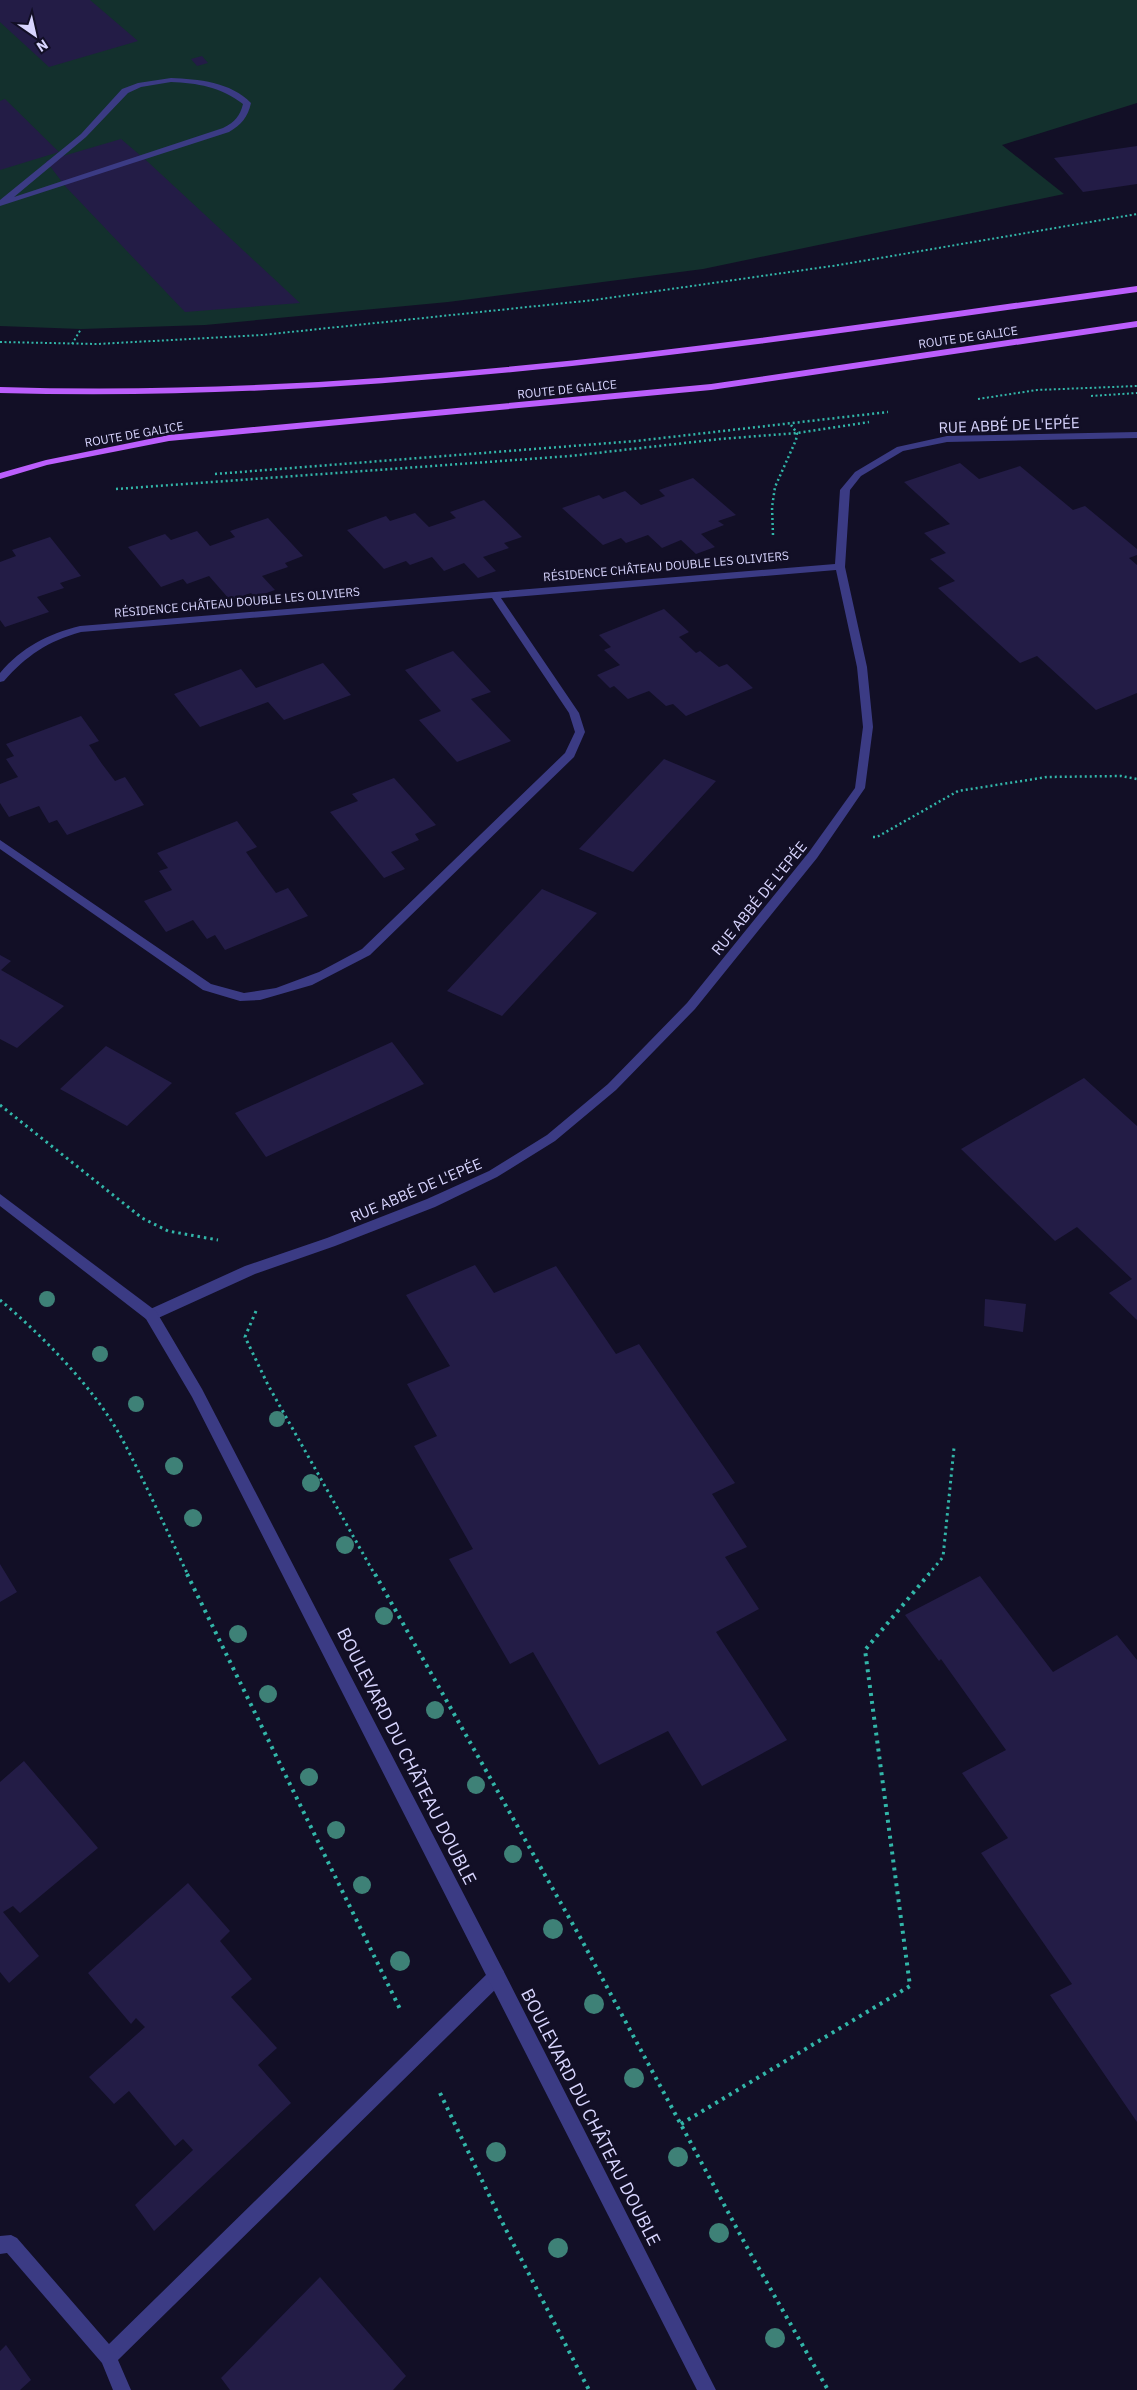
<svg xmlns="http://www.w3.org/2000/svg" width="1137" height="2390" font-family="'IBM Plex Sans',sans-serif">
<rect width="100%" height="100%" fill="#120f26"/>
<path fill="#13302d" d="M0,0H1137V103L1002,145L1064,194L703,269L448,302L205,325L81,329L0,326Z"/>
<path fill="#231c46" d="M0,0H90L138,41L49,67L0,22Z
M202,56L208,63L197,66L191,59Z
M5,99L59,152L0,170V101Z
M121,139L148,162L300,303L185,312L66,187L46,161Z
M1137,146V184L1083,192L1054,158Z
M960,463L979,479L1020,466L1073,510L1085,506L1137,549V555L1129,558L1137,565V693L1096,710L1037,656L1020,663L938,588L955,581L930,559L946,553L924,533L950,524L904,482Z
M693,478L736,515L718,521L724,525L701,534L715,547L696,554L681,540L662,548L648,535L626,543L621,538L603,545L562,508L599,495L603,499L625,491L641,505L665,496L659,490Z
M484,500L522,537L504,543L509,548L483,557L496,571L478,578L464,563L444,571L432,557L410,565L406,561L384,569L347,530L386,516L390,521L415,513L429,527L456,518L450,512Z
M268,518L303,556L285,563L288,567L262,576L275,590L255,597L251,593L230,600L209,576L187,584L183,579L161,587L128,547L165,534L171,540L197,531L210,546L235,537L230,531Z
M50,537L81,576L60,583L64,588L37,597L49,612L5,627L0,620V562L16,556L12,550Z
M664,609L689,632L679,637L696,653L700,651L719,667L727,664L753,688L686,716L673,704L666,706L649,691L628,699L614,686L610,688L597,675L620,665L604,650L611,647L599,635Z
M453,651L491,692L471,699L511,741L457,762L419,720L441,711L405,670Z
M323,663L351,695L284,720L268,702L200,727L174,694L241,669L256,688Z
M81,716L99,741L89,745L102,764L115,781L125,777L144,805L67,835L57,820L49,823L39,806L9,817L0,803V784L18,777L6,759L14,756L6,744Z
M664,759L716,781L633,872L579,849Z
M394,778L436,825L415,834L419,840L391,852L405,869L384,878L330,812L358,801L352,794Z
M237,821L257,847L246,852L261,873L276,893L288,888L308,916L225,950L215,935L207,939L193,920L166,932L144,901L172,890L159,871L168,868L157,853Z
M542,889L597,913L502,1016L447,991Z
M0,955L11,961L1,970L64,1006L17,1048L0,1039Z
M392,1042L424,1084L266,1157L235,1113Z
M106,1046L172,1083L127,1126L60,1089Z
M1084,1078L1137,1126V1320L1109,1293L1132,1279L1077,1227L1055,1241L961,1149Z
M475,1265L494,1293L556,1266L616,1354L639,1344L735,1483L712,1494L747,1547L725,1557L759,1609L716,1632L787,1740L702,1786L668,1731L599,1765L533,1652L510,1664L449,1559L473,1549L414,1446L437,1436L407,1384L450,1366L406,1295Z
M985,1299L1026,1304L1023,1332L984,1326Z
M0,1564L17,1592L0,1602Z
M980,1576L1053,1672L1117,1635L1137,1660V2122L1050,1995L1072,1984L981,1853L1008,1838L962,1773L1006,1750L941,1659L939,1661L905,1615Z
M24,1761L98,1848L20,1913L13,1906L3,1912L39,1956L9,1983L0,1972V1782Z
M188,1883L230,1931L220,1941L252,1979L231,1997L277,2048L258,2065L291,2103L154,2231L135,2205L193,2150L183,2139L175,2146L129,2091L114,2104L89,2077L145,2027L136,2018L131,2024L88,1973Z
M320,2277L406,2376L393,2390H230L221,2378Z
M6,2345L31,2380L20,2390H0V2351Z"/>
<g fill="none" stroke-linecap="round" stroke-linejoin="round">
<path stroke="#32b6a9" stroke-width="2" stroke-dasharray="2 2.5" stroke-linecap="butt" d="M0,342L98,344L262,335L594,300L839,265L1137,214
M72,344L81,329
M1091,396L1137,393
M978,399L1037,390L1137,386"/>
<path stroke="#32b6a9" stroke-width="2.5" stroke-dasharray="2 3" stroke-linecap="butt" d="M215,474L636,441L888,412
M116,489L570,456L720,439L797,433L869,422
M773,535L772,507L775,487L796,440L797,433L791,425
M873,837H877L958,791L1047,777L1121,776L1137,779"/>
<path stroke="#32b6a9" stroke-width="3" stroke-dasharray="2.5 4" stroke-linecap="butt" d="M0,1105L142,1218L168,1231L218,1240
M0,1300C43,1336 94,1388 121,1437C145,1482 166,1529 188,1575
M256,1311L245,1337L268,1385L375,1575
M928,1575L943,1557L954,1448"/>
<path stroke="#32b6a9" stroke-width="4" stroke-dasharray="3 5" stroke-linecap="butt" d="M187,1574L401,2011
M375,1574L580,1937L749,2251L828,2390
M440,2093L501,2220L589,2390
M681,2124L910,1986L865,1650L929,1574"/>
<path fill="#3b3b84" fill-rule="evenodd" d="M171,78C198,79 231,82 251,103C248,117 241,125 229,132L0,206V200L81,134L122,89L138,83ZM171,82C197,83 221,87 243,104C240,116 235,122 223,128L14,197L86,137L128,93L141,87Z"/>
<path fill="#3b3b84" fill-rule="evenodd" d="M1137,432V438L947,442L903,451L861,476L850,490L845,567L867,667L873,727L865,788L817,858L695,1009L616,1090L555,1141L497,1177L435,1207L335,1246L255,1274L156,1319L151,1320L146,1319L144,1315L146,1311L245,1266L327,1238L427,1199L489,1171L547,1135L608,1084L687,1003L809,852L855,788L863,727L857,667L836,570L501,598L579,713L585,732L574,757L370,955L312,985L260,1000L240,1001L203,990L0,849V840L211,984L244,993L276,988L319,972L362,949L565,753L575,732L569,713L492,598L81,632C48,641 26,656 4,681L0,682V673C22,647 48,634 80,626L835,564L840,490L855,472L897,447L947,436Z
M497,1968L503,1970L505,1976L503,1982L118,2360L131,2390H113L102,2363L7,2253L0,2254V2236L11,2235L17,2238L109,2344L491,1970Z"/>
<path fill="#3b3b84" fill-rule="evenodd" d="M0,1194L156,1311L202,1389L503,1970L716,2390H697L192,1397L146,1319L0,1206Z"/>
<path fill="#bb5efc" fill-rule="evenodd" d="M1137,286V292C760,344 382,404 0,393V387C382,399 760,338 1137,286Z
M1137,321V327L711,390L169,441L47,465L0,479V473L46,460L169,435L711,384Z"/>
</g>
<g fill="#3e8177">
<circle cx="47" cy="1299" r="8"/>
<circle cx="100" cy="1354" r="8"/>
<circle cx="136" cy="1404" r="8"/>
<circle cx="277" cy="1419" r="8"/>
<circle cx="174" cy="1466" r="9"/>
<circle cx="311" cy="1483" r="9"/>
<circle cx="193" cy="1518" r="9"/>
<circle cx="345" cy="1545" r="9"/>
<circle cx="384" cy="1616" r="9"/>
<circle cx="238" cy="1634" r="9"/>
<circle cx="268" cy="1694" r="9"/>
<circle cx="435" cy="1710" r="9"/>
<circle cx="309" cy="1777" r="9"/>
<circle cx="476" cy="1785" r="9"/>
<circle cx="336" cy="1830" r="9"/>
<circle cx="513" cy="1854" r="9"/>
<circle cx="362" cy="1885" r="9"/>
<circle cx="553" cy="1929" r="10"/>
<circle cx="400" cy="1961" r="10"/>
<circle cx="594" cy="2004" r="10"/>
<circle cx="634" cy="2078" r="10"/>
<circle cx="496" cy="2152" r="10"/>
<circle cx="678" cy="2157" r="10"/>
<circle cx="719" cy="2233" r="10"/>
<circle cx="558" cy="2248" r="10"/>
<circle cx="775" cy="2338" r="10"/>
</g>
<g text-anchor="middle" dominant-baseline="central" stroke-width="5" stroke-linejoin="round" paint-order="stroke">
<g font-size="12" fill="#d8d5fe" stroke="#120f26">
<text transform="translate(968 337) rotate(-8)">ROUTE DE GALICE</text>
<text transform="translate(567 389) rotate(-6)">ROUTE DE GALICE</text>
<text transform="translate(134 434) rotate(-10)">ROUTE DE GALICE</text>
<text transform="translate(666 566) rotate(-5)">RÉSIDENCE CHÂTEAU DOUBLE LES OLIVIERS</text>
<text transform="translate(237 602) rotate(-5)">RÉSIDENCE CHÂTEAU DOUBLE LES OLIVIERS</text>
</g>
<g font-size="15" fill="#d8d5fe" stroke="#120f26">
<text transform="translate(1009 425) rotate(-2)">RUE ABBÉ DE L'EPÉE</text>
<text transform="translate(759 898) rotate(-51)">RUE ABBÉ DE L'EPÉE</text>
<text transform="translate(416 1190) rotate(-23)">RUE ABBÉ DE L'EPÉE</text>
</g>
<g font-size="18" fill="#d8d5fe" stroke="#120f26">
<text transform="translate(407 1756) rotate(63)">BOULEVARD DU CHÂTEAU DOUBLE</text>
<text transform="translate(591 2117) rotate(63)">BOULEVARD DU CHÂTEAU DOUBLE</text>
</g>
</g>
<g transform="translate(35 35) rotate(146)" stroke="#120f26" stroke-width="4" paint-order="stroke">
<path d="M0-4L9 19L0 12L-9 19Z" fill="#d8d5fe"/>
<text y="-8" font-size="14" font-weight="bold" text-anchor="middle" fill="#d8d5fe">N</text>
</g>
</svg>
